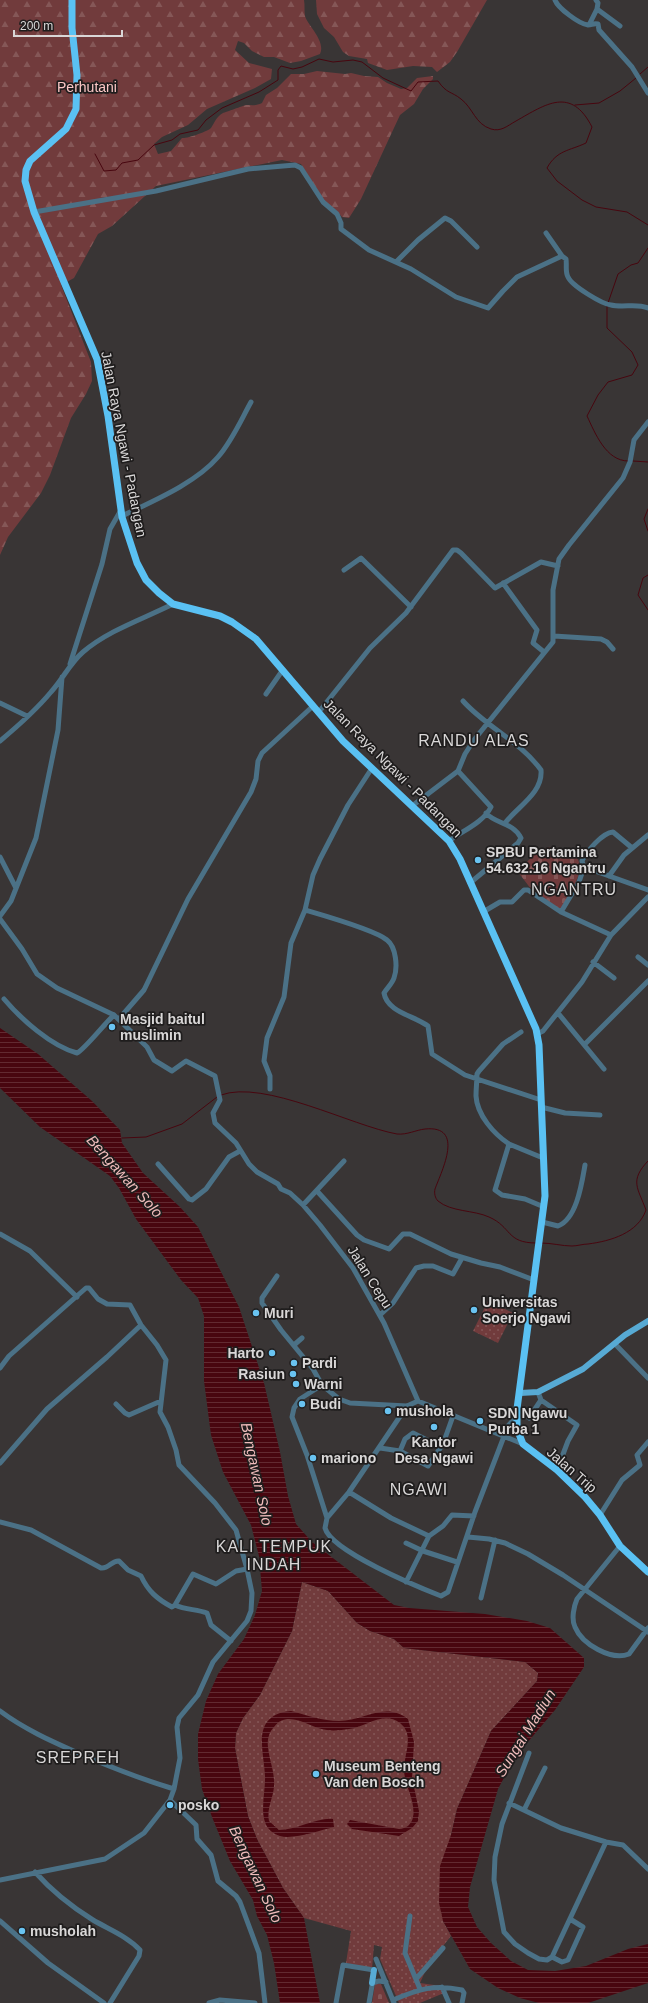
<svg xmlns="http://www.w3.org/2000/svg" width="648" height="2003" font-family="Arial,sans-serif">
<defs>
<pattern id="grass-dots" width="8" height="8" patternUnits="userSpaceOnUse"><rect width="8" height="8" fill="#713b3c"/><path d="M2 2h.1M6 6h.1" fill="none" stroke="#855757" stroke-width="1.8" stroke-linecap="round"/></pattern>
<pattern id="forest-firs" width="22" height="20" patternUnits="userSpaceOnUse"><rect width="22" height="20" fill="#713b3c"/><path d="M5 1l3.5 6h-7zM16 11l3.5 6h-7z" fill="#855757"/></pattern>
<pattern id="cemetery-stones" width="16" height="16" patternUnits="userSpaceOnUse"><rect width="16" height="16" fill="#713b3c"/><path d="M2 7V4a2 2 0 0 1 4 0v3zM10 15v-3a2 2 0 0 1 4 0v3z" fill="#855757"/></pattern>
<pattern id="water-rules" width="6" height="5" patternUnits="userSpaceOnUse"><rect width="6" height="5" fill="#48060f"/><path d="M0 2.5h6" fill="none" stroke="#622a31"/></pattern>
</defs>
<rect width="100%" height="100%" fill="#393535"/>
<path fill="url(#grass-dots)" d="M488,1301L513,1313L498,1343L473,1331Z
M302,1582L328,1591L357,1623L370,1631L394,1639L404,1648L525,1662L538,1673L537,1681L491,1731L457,1809L451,1835L443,1921L451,1936L428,1965L420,1983L441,1986L444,1993L420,2003H399L380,1959L382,1947L374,1945L372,1969L346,1963L351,1931L304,1918L283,1888L257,1839L248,1816L235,1748L236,1733L243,1718L260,1695L292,1631Z"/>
<path fill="url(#forest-firs)" d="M0,0H304C305,5 304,11 305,16C308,26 326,41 320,54L301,61L290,63L274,57H264L252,51L244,43L238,41L235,50L249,63L272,69L271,79L255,88L207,109L188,125L162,137L154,144L158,154L171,151L182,138C186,139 209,131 211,128C215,122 216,117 223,113C226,112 243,106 246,105C252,105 256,106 262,103L266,95L277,88L291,74H304L317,71L345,74L351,73L364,76L378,77L387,83L401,89L407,88L417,78L433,76V79L423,89L414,104L400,115L361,199L349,218L342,217L336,210L325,202L301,164L282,160L156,186L112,226L98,234L74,278L61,285L91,362L92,381L86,394L71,418L50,475L41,493L8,537L0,555Z
M316,0H487L457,52L450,62L437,72L432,67L413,66L387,70L368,63L367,59L349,56L343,52L334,37L324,28L317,14Z"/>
<path fill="url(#cemetery-stones)" d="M549,847C600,854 576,880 561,910L531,889L518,872L536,852Z
M375,1984H381L389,2003H372Z"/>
<path fill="url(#water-rules)" d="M0,1028L38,1054L92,1101L120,1130L122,1143L143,1173L180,1207L198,1227L239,1307L264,1383L280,1452L288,1496L296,1524L312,1542L394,1605L409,1608L485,1614L527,1621L550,1628L584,1658V1667L555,1710L515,1757L498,1789L470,1887L468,1907L477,1927L491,1943L511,1961L528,1970L555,1971L586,1966L628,1949L648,1944V1983L588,2003H539L520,1998L498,1988L470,1969L443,1921L439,1903L440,1866L451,1835L457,1809L491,1731L537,1681L538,1673L525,1662L404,1648L394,1639L370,1631L357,1623L328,1591L302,1582L292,1631L260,1695L243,1718L236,1733L235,1748L248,1816L257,1839L283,1888L304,1918L320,2003H280L274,1963L267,1935L257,1916L253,1900L230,1861L212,1817L202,1789L198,1759V1734L206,1701L218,1674L244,1639L255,1615L262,1591L259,1556L251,1525L223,1472L211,1435L204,1381V1316L198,1298L181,1280L136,1219L119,1188L110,1176L40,1127L0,1088Z
M291,1711C306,1715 323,1721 339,1721C364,1721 385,1701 408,1719L414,1742L412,1777L419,1811L418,1821L412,1828L399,1836L352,1829L347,1824L350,1820L399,1829C406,1829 412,1824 413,1817C416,1801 404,1785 404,1769C404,1754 415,1735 400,1723C383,1710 366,1727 349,1729C342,1730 334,1731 327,1730C311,1729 288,1708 274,1727C269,1732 267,1740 268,1747C269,1759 274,1770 274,1782C275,1796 266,1807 269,1821L279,1830C296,1830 319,1817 333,1819L334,1827C321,1830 293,1840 280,1836C254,1828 266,1796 265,1776C264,1750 250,1715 291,1711Z"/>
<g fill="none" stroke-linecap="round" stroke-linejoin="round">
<path stroke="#48060f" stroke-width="1" d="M640,74L648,67
M575,105L599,103L620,91L636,78
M95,154L104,171L116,170L122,163L138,160L154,145L172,140L180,134L198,130L206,120L222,108L259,92L278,80V70L281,66L293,69L302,67L319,59L333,62L353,60L362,62L383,78L411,91L418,82L438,81C447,94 451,91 461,99C473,108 475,124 491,129C501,132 507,126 516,121C546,104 571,86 592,127L586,143C569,151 557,150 547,168L557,181L582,200L596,207L627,212L648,225
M608,303L618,274L631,265L638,263L648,248
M607,306V328L632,352L638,365L632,375L608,382L598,395L587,416C595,433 606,461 628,461
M633,461L648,462
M648,509L644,519L648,531
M648,575L643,578L638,595L648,610
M221,1095C264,1079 352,1126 397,1134C407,1135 416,1130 425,1129C465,1125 442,1170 435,1189C434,1193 435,1198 438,1201C451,1212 474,1210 489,1217C512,1227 506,1243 536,1243
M122,1138L146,1137L182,1124L217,1097
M541,1243C552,1243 562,1246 572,1246C577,1246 583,1244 588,1244C611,1241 638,1233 646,1210C638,1188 629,1181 648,1161"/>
<path stroke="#4b7186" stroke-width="5" d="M555,0C558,8 579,24 588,25C592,25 593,23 598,24L599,30L632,67L648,93
M597,9L620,26
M589,25L597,9L598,3L596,0
M34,212L156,191L248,169L295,165L301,168L323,202L337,214L341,223V229L369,250L411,269L456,297L488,308L503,291L517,277L562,256L566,259C567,266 565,272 568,277C572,286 602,304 611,305C623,308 637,303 648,308
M546,233L562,256
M396,262L418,240L445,218L451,221L477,247
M122,516C153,501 196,483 218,457C232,441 241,420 251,402
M344,570L361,558L411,607
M503,583L537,630L533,643L544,652
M554,636L601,639L607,642L613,649
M70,664L102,564L110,529L121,510
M266,694L282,671
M463,701C486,727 520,741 541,770C543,793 517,807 505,823
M0,703L27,716
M318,713L370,648L406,613L453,550H457L461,553L495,588L541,562L558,566
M0,741C18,726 36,710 51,692C63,679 70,663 83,652C109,630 143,619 173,604
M412,806L458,771L465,754L474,740L553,642V590L559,559L569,545L623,478L630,462L634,440L648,422
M449,841C462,831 483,823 491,807L458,771
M0,857L16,888
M584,867L648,890
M609,876L624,855L648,835
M470,883L518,843L521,838C513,822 495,824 486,813
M305,910C322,915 375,930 387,940C396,947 398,967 394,978C392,984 387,988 384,993C387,1012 415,1016 428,1026L432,1054L465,1075L541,1100
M483,912L500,902H512L524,890H528L561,912L611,935
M561,912L579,882L584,867L582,861C587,851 602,833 613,832L631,847
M0,916L11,901L36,838L58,730L62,677
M0,919L22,949L37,974L57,988L114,1015L147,1047L154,1060L172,1071L186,1061L215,1076L220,1100L213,1113L215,1123L236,1143L249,1164L257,1172L278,1184L281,1189L290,1193L303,1205L320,1225L353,1268L384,1323L418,1401L523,1444
M638,957L648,965
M593,962L614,978
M4,999C21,1019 51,1046 77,1053C84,1050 106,1022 114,1015
M558,1013L604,1069
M119,1019L144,990L188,899L251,792L256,779L258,761L262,753L313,706
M521,1032L503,1044L479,1071L477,1074C477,1081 476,1088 476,1096C477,1115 494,1134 509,1144L495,1190L502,1195L525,1199L544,1207
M537,1034L543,1031L582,982L611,935L648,897
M585,1044L648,981
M270,1089V1076L264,1061L267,1038L284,997L291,943L305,910L313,875L320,859L348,805L372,768
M541,1107L565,1113L600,1115
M509,1144L543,1158
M158,1164L189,1199L192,1200L206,1189L229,1157L240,1151
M317,1191L357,1235L364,1240L389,1249L403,1234H410L451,1254L481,1263L500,1267L534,1280
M303,1205L344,1161
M542,1222L558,1226C577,1219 582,1182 585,1165
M0,1234L30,1251L77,1297
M277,1276L262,1298V1303L281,1330L313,1369L322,1385L339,1399L350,1403L407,1406L418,1401
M380,1315L393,1303L416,1268L424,1266H433L453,1274L462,1258
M615,1344L648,1378
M294,1345L302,1338
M0,1368L9,1356L86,1288H89L98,1299L107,1304L130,1305L141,1325L157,1345L166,1360L160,1412L168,1427L176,1450L179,1465L215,1503L236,1530L247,1569L252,1593L251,1611L247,1621L213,1662L198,1695L179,1718L177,1727L180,1758L174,1789L170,1800L144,1833L105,1859L0,1880
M322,1385L300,1399L294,1408L292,1417L307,1455L327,1518
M538,1392L541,1400L577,1425L568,1441L557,1470
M116,1404L125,1413L129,1415L161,1401
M407,1406L349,1492L327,1518L325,1528C331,1551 418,1587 441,1596L448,1592L475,1512L508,1426L516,1417
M529,1418L541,1400
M380,1448L400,1451L428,1466L443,1444L453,1416
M400,1451L405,1439L413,1433L441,1447
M0,1463L47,1409L107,1357L141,1325
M349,1492L391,1518L429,1536
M600,1515L622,1480L640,1465L637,1455L648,1442
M0,1522L31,1530L101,1568C109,1569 112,1560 119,1561L128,1570L141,1576C148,1591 157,1599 172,1607L175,1605L193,1574L216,1584L236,1571L247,1569
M468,1537L489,1539L505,1543L528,1554L563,1575L648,1632
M406,1543L423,1551L457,1562
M620,1546L577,1599C574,1606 571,1619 575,1627C582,1644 611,1661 629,1654L648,1628
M406,1582L429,1536L443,1526L452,1515L474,1516
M481,1598L495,1540
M175,1605C186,1610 196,1609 207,1613L211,1625L231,1641
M0,1711C24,1729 51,1741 78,1753C110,1767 141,1779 174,1789
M529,1753L502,1824L495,1857L494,1880L504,1932L515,1944L528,1953L539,1959L547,1960L552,1957L606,1842
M170,1800L196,1825L197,1839L211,1855L218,1881L236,1896L240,1902L259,1953L265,2003
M509,1803L561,1828L606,1842L623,1845L648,1869
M524,1810L545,1768
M35,1872C51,1890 72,1907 93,1920C108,1929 127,1936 140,1950L139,1956L110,2003
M410,1916L405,1953L420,1989
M0,1921L48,1963L104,2003
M552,1957L562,1962L568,1960L583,1927L570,1919
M376,1959L394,2003
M416,1979L443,1948
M372,1983L379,1981L386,1982
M442,1987L449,2003
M393,2000C419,1989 434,1984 462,1990L464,1993L462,2003
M209,2003L220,2000L255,2003
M336,2003L343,1965L374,1970
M369,2003L373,1980"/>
<path stroke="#57aad4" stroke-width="6" d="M520,1393L538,1392L583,1369L625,1335L648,1321
M372,1983L374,1970"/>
<path stroke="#5ac1f3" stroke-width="7" d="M72,0V28L77,75L76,109L66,129L30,161L26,170L25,181L34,212L97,359L108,416L122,517L137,563L146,580L159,593L173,604L220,616L232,622L256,639L343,741L449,841L460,859L536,1029L539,1045L545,1196L517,1409V1429L523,1444L557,1470L585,1497L600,1515L620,1546L648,1572"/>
</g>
<g fill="#69c3f1" stroke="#1f1d1d" stroke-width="1.5">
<circle cx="478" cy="860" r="4"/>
<circle cx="112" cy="1027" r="4"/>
<circle cx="474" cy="1310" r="4"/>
<circle cx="256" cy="1313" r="4"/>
<circle cx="272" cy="1353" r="4"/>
<circle cx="294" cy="1363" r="4"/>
<circle cx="293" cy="1374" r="4"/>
<circle cx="296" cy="1384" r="4"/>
<circle cx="302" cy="1404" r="4"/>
<circle cx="388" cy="1411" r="4"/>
<circle cx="480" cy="1421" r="4"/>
<circle cx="434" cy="1427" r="4"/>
<circle cx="313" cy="1458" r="4"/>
<circle cx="316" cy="1774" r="4"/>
<circle cx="170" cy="1805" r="4"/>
<circle cx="22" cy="1931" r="4"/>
</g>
<g text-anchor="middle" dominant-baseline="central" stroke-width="3.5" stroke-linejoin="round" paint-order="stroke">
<g font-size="14" fill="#fac6c5" stroke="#1f1d1d">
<text x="87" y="87">Perhutani</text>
</g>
<g font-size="14" fill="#d9d7d7" stroke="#1f1d1d">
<text transform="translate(124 444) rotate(79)">Jalan Raya Ngawi - Padangan</text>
<text transform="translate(393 768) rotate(45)">Jalan Raya Ngawi - Padangan</text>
<text transform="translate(370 1277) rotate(58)">Jalan Cepu</text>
<text transform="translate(572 1470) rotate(41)">Jalan Trip</text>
</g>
<g font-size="14" font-weight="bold" fill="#d9d7d7" stroke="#1f1d1d" text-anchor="start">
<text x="486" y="852">SPBU Pertamina<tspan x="486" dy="16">54.632.16 Ngantru</tspan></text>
<text x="120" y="1019">Masjid baitul<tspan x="120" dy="16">muslimin</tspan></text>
<text x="482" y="1302">Universitas<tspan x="482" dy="16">Soerjo Ngawi</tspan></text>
<text x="264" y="1313">Muri</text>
<text x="264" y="1353" text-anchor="end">Harto</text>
<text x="302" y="1363">Pardi</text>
<text x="285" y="1374" text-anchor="end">Rasiun</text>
<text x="304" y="1384">Warni</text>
<text x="310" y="1404">Budi</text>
<text x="396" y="1411">mushola</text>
<text x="488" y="1413">SDN Ngawu<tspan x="488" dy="16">Purba 1</tspan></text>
<text x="434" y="1442" text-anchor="middle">Kantor<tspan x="434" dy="16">Desa Ngawi</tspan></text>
<text x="321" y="1458">mariono</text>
<text x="324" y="1766">Museum Benteng<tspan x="324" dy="16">Van den Bosch</tspan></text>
<text x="178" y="1805">posko</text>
<text x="30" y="1931">musholah</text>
</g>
<g font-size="15" font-style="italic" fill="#f0bcbb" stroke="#1f1d1d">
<text transform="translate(125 1176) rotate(48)">Bengawan Solo</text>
<text transform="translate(257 1474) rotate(78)">Bengawan Solo</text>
<text transform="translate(525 1733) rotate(-58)">Sungai Madiun</text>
<text transform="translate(256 1874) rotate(65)">Bengawan Solo</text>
</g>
<g font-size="16" letter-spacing="1" fill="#d9d7d7" stroke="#1f1d1d">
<text x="474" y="740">RANDU ALAS</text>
<text x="574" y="889">NGANTRU</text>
<text x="419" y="1489">NGAWI</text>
<text x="274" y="1546">KALI TEMPUK<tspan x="274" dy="18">INDAH</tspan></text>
<text x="78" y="1757">SREPREH</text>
</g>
</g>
<path d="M14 30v6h108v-6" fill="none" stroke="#d9d7d7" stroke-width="2"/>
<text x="20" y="30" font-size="12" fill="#d9d7d7" stroke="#1f1d1d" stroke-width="3" paint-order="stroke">200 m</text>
</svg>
